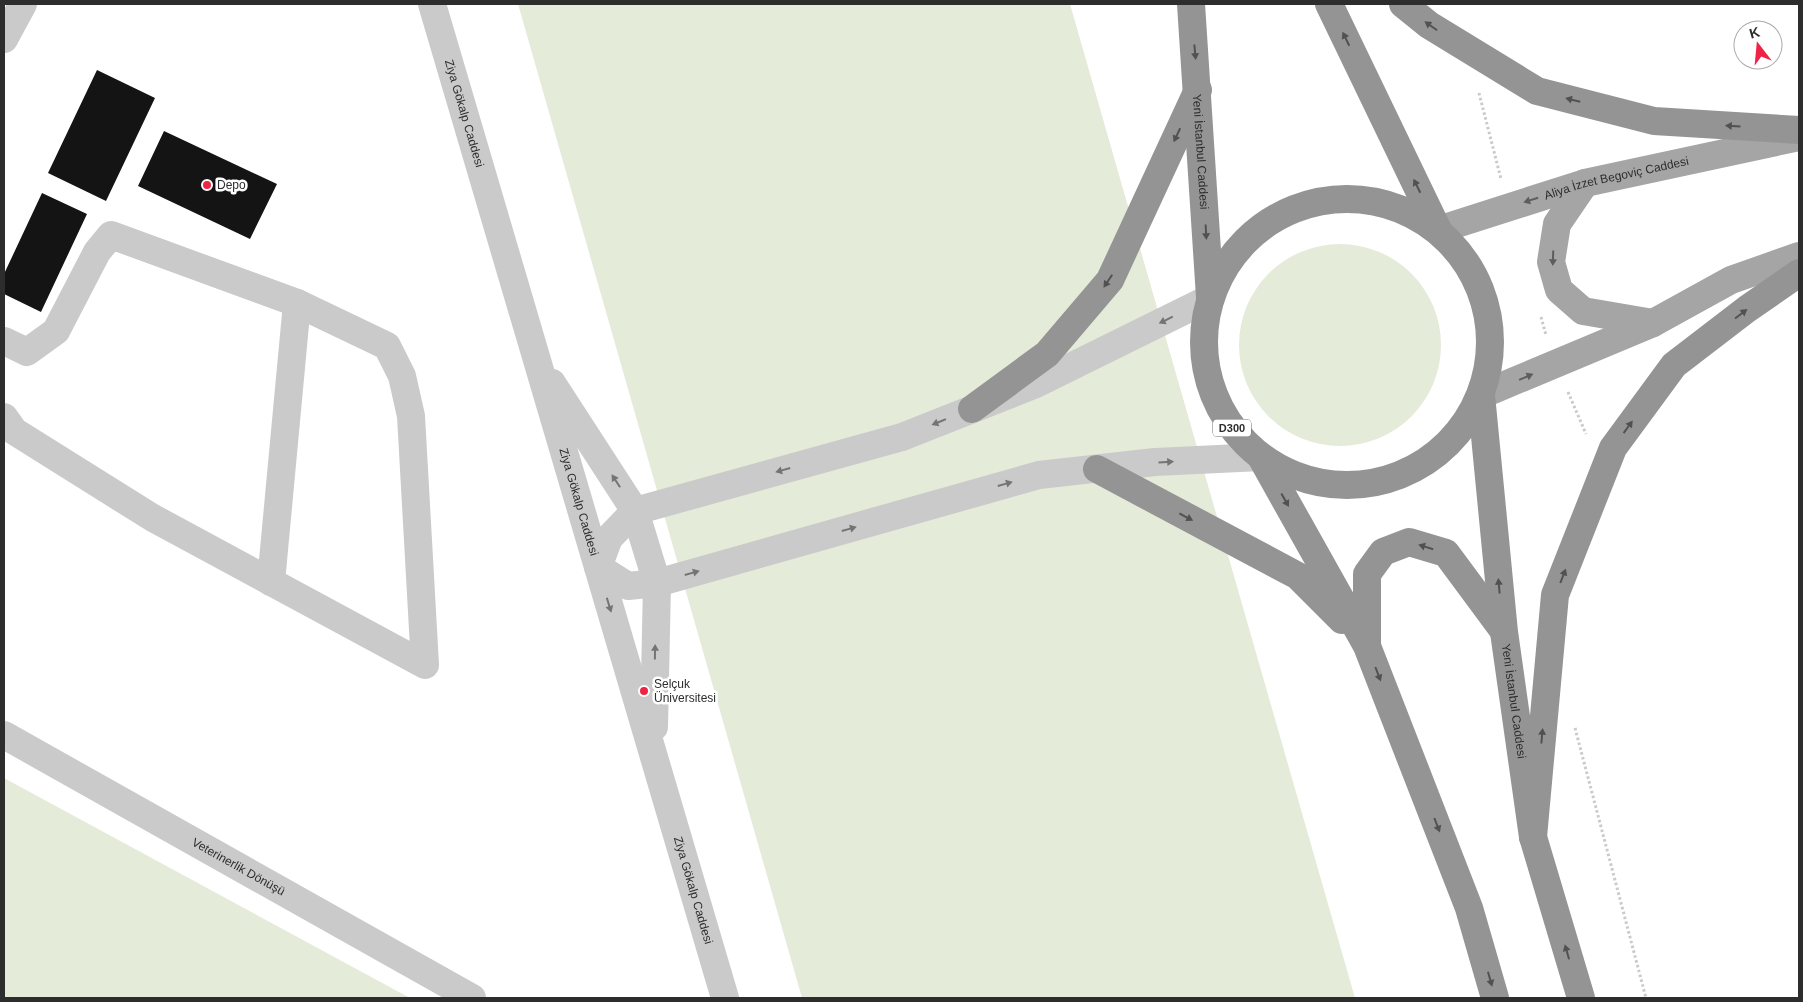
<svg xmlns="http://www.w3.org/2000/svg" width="1803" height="1002" font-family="Arial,sans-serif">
<rect width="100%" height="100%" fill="#fff"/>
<path fill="#e5ebd9" d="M518,4H1070L1355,998H802Z
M1239 345a101 101 0 1 1 202 0a101 101 0 1 1-202 0Z
M4,778L410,998H4Z"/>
<path fill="#141414" d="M97,70L155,98L106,201L48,173Z
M164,131L277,184L250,239L138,186Z
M42,193L87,214L41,312L4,294V274Z"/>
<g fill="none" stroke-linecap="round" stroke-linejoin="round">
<path stroke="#cacaca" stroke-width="3" stroke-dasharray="2.5 2.5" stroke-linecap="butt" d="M1479,93L1501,179
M1541,317L1546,335
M1568,392L1586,434
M1575,728L1646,998"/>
<g stroke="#cacaca" stroke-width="28">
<path id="s1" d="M432,4L725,998"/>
<path d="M4,39L23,4"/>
<path d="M1210,298L1036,384L902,437L635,511L609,538L598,567L628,586L657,583L1039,475L1155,462L1261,457"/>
<path d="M4,341L27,352L56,331L97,252L111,235L297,303L387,346L402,376L411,416L425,665L153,518L14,431L4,417"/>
<path d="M552,383L635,511L657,583L654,727"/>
<path d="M271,582L297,303"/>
<path id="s2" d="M4,735L472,998"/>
</g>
<g stroke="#a5a5a5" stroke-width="28">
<path d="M1585,183L1557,224L1551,262L1559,290L1583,311L1653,323"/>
<path id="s3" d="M1438,230L1585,183L1799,137"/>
<path d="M1481,395L1653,323L1731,280L1799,256"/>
</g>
<g stroke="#949494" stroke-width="28">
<path id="s4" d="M1191,4L1210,297"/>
<path d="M1329,4L1438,230"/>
<path d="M1403,4L1429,25L1537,91L1654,121L1799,130"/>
<circle cx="1347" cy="342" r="143"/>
<path id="s5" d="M1481,395L1504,632L1533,837L1581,998"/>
<path d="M972,409L1047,354L1110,280L1198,90"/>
<path d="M1261,457L1367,646L1469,908L1495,998"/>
<path d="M1097,469L1298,576L1342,620"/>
<path d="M1367,644V574L1383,552L1409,542L1446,553L1503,630"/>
<path d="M1533,837L1555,595L1613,448L1674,365L1747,309L1799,273"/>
</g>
</g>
<defs><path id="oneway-solid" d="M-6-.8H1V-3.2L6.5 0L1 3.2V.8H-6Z" transform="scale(1.25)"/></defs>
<g fill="#515151">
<use href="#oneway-solid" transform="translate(1431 26) rotate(-145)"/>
<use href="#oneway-solid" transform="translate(1346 39) rotate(-116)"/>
<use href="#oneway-solid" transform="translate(1195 52) rotate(85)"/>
<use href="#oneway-solid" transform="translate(1573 100) rotate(-166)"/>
<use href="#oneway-solid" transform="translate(1733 126) rotate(-176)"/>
<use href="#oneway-solid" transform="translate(1177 135) rotate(115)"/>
<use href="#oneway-solid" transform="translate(1417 186) rotate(-116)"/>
<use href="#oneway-solid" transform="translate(1206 232) rotate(87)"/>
<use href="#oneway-solid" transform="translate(1108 281) rotate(124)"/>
<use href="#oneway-solid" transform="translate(1741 314) rotate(-37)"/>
<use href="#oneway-solid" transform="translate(1628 427) rotate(-54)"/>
<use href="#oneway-solid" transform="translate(1285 500) rotate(61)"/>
<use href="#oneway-solid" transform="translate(1186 517) rotate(28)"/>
<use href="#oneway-solid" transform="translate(1426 547) rotate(-163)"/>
<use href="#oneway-solid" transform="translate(1563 576) rotate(-69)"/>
<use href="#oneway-solid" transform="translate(1499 586) rotate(-95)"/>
<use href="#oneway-solid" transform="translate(1378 674) rotate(69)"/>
<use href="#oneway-solid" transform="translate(1542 736) rotate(-85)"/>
<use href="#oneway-solid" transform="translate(1437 825) rotate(69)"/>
<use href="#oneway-solid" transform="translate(1567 952) rotate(-106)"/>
<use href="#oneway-solid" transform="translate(1490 979) rotate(74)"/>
</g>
<g fill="#5d5d5d">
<use href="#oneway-solid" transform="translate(1531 200) rotate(162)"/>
<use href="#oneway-solid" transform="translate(1553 258) rotate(92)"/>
<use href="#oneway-solid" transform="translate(1526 377) rotate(-23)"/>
</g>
<g fill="#747474">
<use href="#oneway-solid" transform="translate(1166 320) rotate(154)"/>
<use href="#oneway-solid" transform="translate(939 422) rotate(158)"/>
<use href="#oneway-solid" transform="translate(1166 462) rotate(-3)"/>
<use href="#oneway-solid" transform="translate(783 470) rotate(164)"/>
<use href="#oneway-solid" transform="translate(616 481) rotate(-123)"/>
<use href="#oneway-solid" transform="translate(1005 484) rotate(-16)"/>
<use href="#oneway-solid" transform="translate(849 529) rotate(-16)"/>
<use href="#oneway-solid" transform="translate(692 573) rotate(-16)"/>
<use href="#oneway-solid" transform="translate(609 605) rotate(73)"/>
<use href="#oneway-solid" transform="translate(655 652) rotate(-89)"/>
</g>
<g fill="#ee2446" stroke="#fff" stroke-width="2">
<circle cx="207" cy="185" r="5"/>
<circle cx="644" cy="691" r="5"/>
</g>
<g text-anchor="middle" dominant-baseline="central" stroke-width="5" stroke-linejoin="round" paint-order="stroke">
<rect fill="#fff" stroke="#6c6c6c" stroke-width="1" x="1213" y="419.5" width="38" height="17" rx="4"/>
<g font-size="11" font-weight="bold" fill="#2d2d2d">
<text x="1232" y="428">D300</text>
</g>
<g font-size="12" fill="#2d2d2d" stroke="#fff">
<text stroke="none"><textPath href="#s1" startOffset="114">Ziya Gökalp Caddesi</textPath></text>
<text stroke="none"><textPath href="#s4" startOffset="148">Yeni İstanbul Caddesi</textPath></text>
<text stroke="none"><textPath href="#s3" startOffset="186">Aliya İzzet Begoviç Caddesi</textPath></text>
<text stroke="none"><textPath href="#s1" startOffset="519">Ziya Gökalp Caddesi</textPath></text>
<text stroke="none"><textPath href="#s5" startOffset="308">Yeni İstanbul Caddesi</textPath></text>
<text stroke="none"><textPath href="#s2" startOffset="269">Veterinerlik Dönüşü</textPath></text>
<text stroke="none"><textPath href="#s1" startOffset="924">Ziya Gökalp Caddesi</textPath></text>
</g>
<g font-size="12" fill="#2d2d2d" stroke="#fff" text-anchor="start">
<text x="217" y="185">Depo</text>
<text x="654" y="684">Selçuk<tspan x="654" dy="14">Üniversitesi</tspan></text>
</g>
</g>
<rect width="1803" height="1002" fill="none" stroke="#2d2d2d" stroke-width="10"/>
<g transform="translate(1758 45) rotate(344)"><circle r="24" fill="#ffffff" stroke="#ababab"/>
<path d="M0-4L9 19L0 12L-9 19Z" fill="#ee2446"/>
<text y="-8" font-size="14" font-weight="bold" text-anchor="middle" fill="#2d2d2d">K</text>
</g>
</svg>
